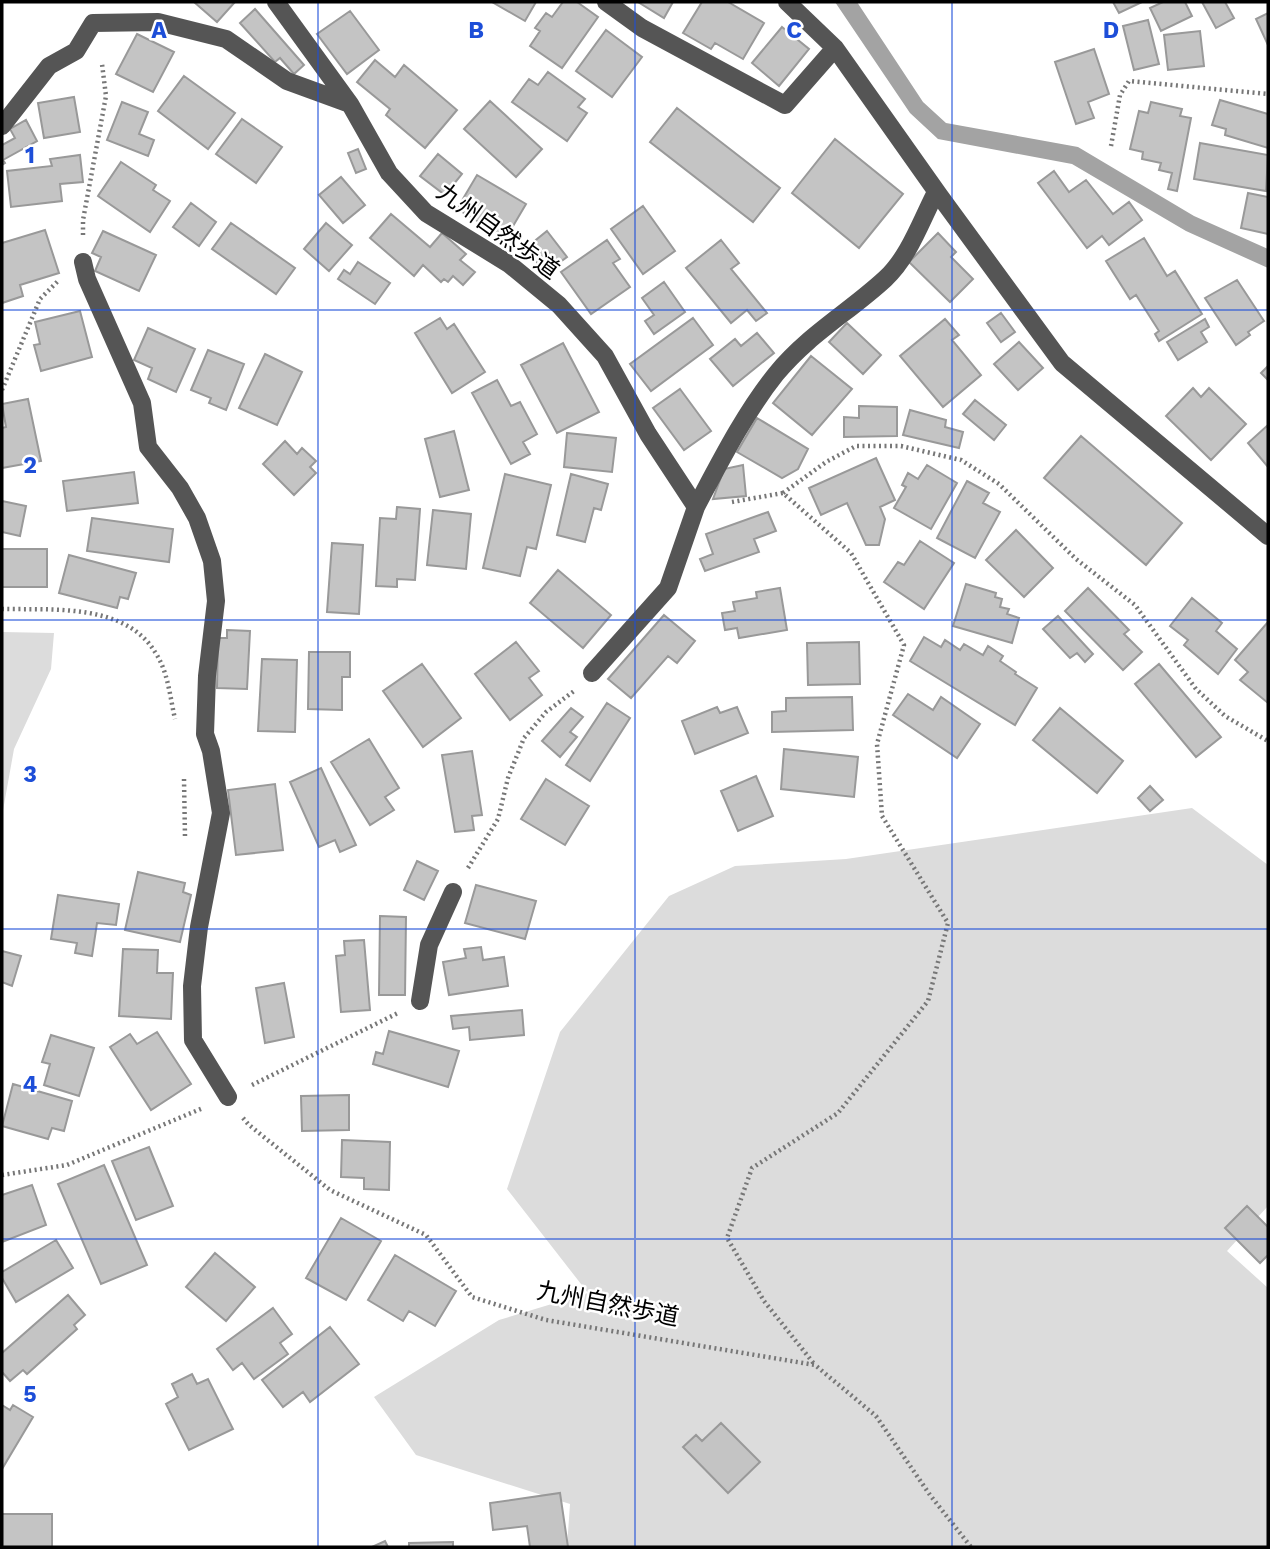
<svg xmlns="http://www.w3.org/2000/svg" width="1270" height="1549" font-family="'Work Sans','Noto Sans JP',sans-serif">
<rect width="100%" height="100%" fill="#fff"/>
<path fill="#dcdcdc" d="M2,632L54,633L51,669L14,749L2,816Z
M1192,808L1268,865V1206L1227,1251L1268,1288V1547H567L570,1504L416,1455L374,1397L499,1320L588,1293L507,1189L560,1032L669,896L735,866L846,859Z"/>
<path fill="#a3a3a3" d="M835,2H857L923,102L946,123L1078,147L1194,216L1268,249V268L1186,231L1072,164L938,139L910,113Z"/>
<path fill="#c4c4c4" stroke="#999" stroke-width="2" d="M194,2H235L217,22Z
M492,2H536L525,21Z
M563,2H577L598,17L562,68L530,46L540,31L535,28L546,13L552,17Z
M638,2H673L664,18Z
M702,2H728L764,23L743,59L715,43L711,49L683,33Z
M1113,2H1142L1119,13Z
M1163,2H1185L1192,16L1161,31L1150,8Z
M1202,2H1225L1234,18L1216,28Z
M255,9L304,65L294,74L280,58L275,62L240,23Z
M350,11L379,50L347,74L317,34Z
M1268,13V45L1256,19Z
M1148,20L1159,64L1134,70L1123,26Z
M782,27L809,49L779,86L752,63Z
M606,30L642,57L612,97L576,71Z
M1200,31L1204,66L1168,70L1164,35Z
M137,34L174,52L153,92L116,74Z
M1094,49L1109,94L1088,102L1094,118L1076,124L1055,62Z
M375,60L395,77L404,65L457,110L425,148L386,115L390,109L357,82Z
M548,72L585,99L578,107L587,113L567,141L512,102L529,79L538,85Z
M184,76L235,113L208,149L158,111Z
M74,97L80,132L44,138L38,103Z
M1220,100L1268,114V148L1225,135L1226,129L1212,125Z
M490,101L542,149L516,177L464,129Z
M122,102L148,112L139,134L154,140L148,156L107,140Z
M1151,102L1182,109L1180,116L1191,118L1177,191L1168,189L1172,173L1159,170L1161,163L1142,159L1143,152L1130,149L1139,111L1148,113Z
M677,108L780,188L753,222L650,142Z
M242,119L282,147L256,183L216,154Z
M26,120L37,141L3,160L5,163L2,165V145L15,138L10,129Z
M835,139L903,194L859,248L792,193Z
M1200,143L1268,155L1266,191L1194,179Z
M358,149L366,169L356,173L348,153Z
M438,154L462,174L445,195L420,176Z
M80,155L83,182L60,184L62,201L11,207L7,171L52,166L50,159Z
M121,162L156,185L153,190L170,201L150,232L98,196Z
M1054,171L1069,192L1086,180L1113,214L1129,202L1142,220L1109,245L1102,236L1087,248L1038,183Z
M477,175L526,204L506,238L457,209Z
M341,177L365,205L343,223L319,195Z
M1248,193L1268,197V234L1241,228Z
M191,203L216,222L199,246L173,227Z
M643,206L675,251L643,274L611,229Z
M391,214L430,247L442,233L466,254L460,260L475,272L463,285L453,276L448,282L444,279L441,282L423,265L414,276L370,238Z
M231,223L295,268L276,294L212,249Z
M326,223L352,245L329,271L304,249Z
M45,230L59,273L20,285L23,296L2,303V243Z
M103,231L156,255L139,291L95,271L101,257L92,253Z
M547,231L567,257L545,273L526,248Z
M938,233L956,252L951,257L973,279L950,302L909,262Z
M1144,238L1167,276L1175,271L1202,314L1159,341L1155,334L1159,331L1136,295L1130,299L1106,261Z
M607,240L620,259L613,263L630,287L591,314L561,272Z
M721,240L739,263L731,269L767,313L756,321L747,310L731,323L686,268Z
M358,262L390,283L375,304L338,279L344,270L350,274Z
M1237,280L1264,321L1248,332L1250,335L1236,345L1205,298Z
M664,282L685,312L654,334L645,321L654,315L642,298Z
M80,311L92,357L41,371L34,345L40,344L35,322Z
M1001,313L1015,332L1001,342L987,323Z
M440,318L447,329L454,324L485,372L452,393L415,333Z
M693,318L713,345L651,391L630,364Z
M945,319L959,335L952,340L981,375L943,407L900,356Z
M1205,319L1209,327L1201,332L1207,342L1178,360L1167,342Z
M847,323L881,355L863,374L829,342Z
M148,328L195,349L176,392L148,379L152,368L134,360Z
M757,333L774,353L733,386L710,359L735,339L741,346Z
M1019,342L1043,368L1018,390L994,364Z
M563,343L599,412L557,433L521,365Z
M208,350L244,364L226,410L209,403L211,398L191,390Z
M265,354L302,372L277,425L239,408Z
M811,356L852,389L812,435L773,403Z
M1268,366V380L1261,373Z
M497,380L511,406L520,402L537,434L523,442L530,454L511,464L472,393Z
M1193,388L1201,397L1209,388L1246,424L1211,460L1166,416Z
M680,389L711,431L684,450L653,408Z
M28,399L41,461L2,468V428L6,427L2,404Z
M975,400L1006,425L994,440L963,414Z
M859,406L897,407V436L844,437V417L859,418Z
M910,410L946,420L945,427L963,432L959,448L903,435Z
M757,418L808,449L798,469L782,478L737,452Z
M1268,425V467L1248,443Z
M454,431L469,490L440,497L425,439Z
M567,433L616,438L612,472L564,467Z
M1081,436L1182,523L1146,565L1044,478Z
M285,441L297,454L302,448L316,461L310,467L316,473L294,495L263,464Z
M876,458L895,500L880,507L885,519L879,545H866L847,503L821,515L809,488Z
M743,465L746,496L713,499L724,469Z
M927,465L957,483L931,529L894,508L906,487L902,485L908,473L918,479Z
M134,472L138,503L67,511L63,481Z
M505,474L551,485L536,549L527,547L520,576L483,568Z
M571,474L608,484L601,510L594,508L585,542L557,535Z
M967,481L989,493L983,503L1000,512L975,558L937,538Z
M2,501L26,506L20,536L2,532Z
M397,507L420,509L415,580L397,579V587L376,586L380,518L396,519Z
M433,510L471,514L466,569L427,565Z
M768,512L776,531L754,539L759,552L705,571L700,559L713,554L706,534Z
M92,518L173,529L169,562L87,551Z
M1016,530L1053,568L1024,597L986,560Z
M920,541L954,563L924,609L884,582L898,562L904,565Z
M332,543L363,545L359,614L327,612Z
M2,549H47V587H2Z
M69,555L136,573L128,599L120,597L117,608L59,593Z
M558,570L611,615L583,648L530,603Z
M966,584L996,593L995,597L1002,599L1000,607L1009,609L1007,614L1019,618L1012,643L953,626Z
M780,588L787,630L739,638L737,628L725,630L722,613L735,611L733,602L757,598L756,592Z
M1088,588L1129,630L1124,634L1142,652L1123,670L1065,611Z
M1192,598L1222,623L1216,631L1237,649L1218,674L1184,645L1188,640L1170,626Z
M664,615L695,641L677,663L668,656L631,698L608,679Z
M1058,616L1093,654L1085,662L1077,653L1070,658L1043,629Z
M1268,622V703L1240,680L1248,672L1235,660Z
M227,630L250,631L247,689L217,688L218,638H227Z
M924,637L941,647L945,640L960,650L964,644L983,655L988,646L1003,656L1000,661L1016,672L1015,674L1037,688L1015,725L910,661Z
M516,642L539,671L529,678L542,695L510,720L475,674Z
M859,642L860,684L808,685L807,643Z
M309,652H350V677H342V710L308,709Z
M262,659L297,660L295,732L258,731Z
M422,664L461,718L423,747L383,691Z
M1159,664L1221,737L1196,757L1135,684Z
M908,694L933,710L941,697L980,724L957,758L893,715Z
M852,697L853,730L772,732V712L786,711V698Z
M607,703L630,718L590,781L566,765Z
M717,707L720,713L737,707L748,733L695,754L682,721Z
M571,708L583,717L570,732L577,737L560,757L542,741Z
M1060,708L1123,761L1097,793L1033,740Z
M369,739L399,788L385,797L394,810L370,825L331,762Z
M784,749L858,757L854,797L781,789Z
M472,751L482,815L472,816L474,830L455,832L442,755Z
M321,768L356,845L340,852L335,840L319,847L290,782Z
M756,776L773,816L738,831L721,791Z
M546,779L589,806L565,845L521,819Z
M275,784L283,850L236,855L228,790Z
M1150,786L1163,800L1150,811L1138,798Z
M417,861L438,871L424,900L404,890Z
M138,872L185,883L183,892L191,895L180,942L125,930Z
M476,885L536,901L525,939L465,923Z
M58,895L119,904L116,925L97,923L92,956L75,953L77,943L51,939Z
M380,916L406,917L405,995H379Z
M364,940L370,1010L341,1012L336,956L345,955L344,941Z
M481,947L483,960L504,957L508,986L449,995L443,962L466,958L464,949Z
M123,949L158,950L157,973H173L171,1019L119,1016Z
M2,951L21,956L12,986L2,982Z
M284,983L294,1037L265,1043L256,988Z
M522,1010L524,1035L470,1040L469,1027L453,1029L451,1016Z
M389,1031L459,1051L448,1087L373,1064L376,1052L383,1054Z
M157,1032L191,1084L151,1110L110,1047L130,1034L137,1044Z
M51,1035L94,1048L79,1096L44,1085L50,1064L42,1062Z
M13,1084L72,1101L64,1131L52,1128L48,1139L2,1126Z
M349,1095V1130L302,1131L301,1096Z
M342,1140L390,1142L389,1190L364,1189V1178L341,1177Z
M149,1147L173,1206L136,1220L112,1161Z
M104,1165L147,1265L101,1284L58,1184Z
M32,1185L46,1225L2,1242V1195Z
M1247,1206L1268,1227V1255L1260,1263L1225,1228Z
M341,1218L381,1241L346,1300L306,1278Z
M56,1240L73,1268L16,1302L2,1278V1272Z
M215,1253L255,1287L226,1321L186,1287Z
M395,1255L456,1291L435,1326L409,1311L403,1321L368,1300Z
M68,1295L85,1315L74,1325L77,1329L27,1374L23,1370L10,1381L2,1372V1353Z
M273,1308L292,1334L280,1343L288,1354L254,1379L242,1363L233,1370L217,1349Z
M330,1327L359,1364L310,1402L303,1392L283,1407L262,1380Z
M192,1374L197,1384L208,1379L233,1429L189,1450L166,1404L178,1397L172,1384Z
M2,1405L10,1410L13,1405L33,1417L2,1469Z
M721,1423L760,1462L728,1493L683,1447L696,1435L702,1441Z
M560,1493L568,1547H530L527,1526L493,1530L490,1503Z
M2,1514H52V1547H2Z
M385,1541L388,1547H372Z
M453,1542V1547H409V1543Z"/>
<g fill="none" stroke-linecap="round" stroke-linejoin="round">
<path stroke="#777" stroke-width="4.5" stroke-dasharray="2 3.5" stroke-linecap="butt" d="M1111,146L1120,95L1129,81L1268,94
M83,235V220L106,96L102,64
M2,390L40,299L58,281
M783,493L826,462L856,446H901L961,460L999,484L1076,559L1135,605L1196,689L1225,716L1268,741
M732,502L783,493L851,553L904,645L877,744L882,816L948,923L928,1001L838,1113L752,1168L727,1238L764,1301L815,1365
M2,609C52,610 125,603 155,652C168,671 170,697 175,719
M184,779L185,837
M468,868L498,819L508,778L524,738L546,712L574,691
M252,1085L398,1013
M243,1118L249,1125L330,1190L426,1235L472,1297L546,1320L815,1365L876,1416L930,1495L971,1547
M2,1175L67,1165L203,1108"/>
<path stroke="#555" stroke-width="18" d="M276,2L350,104L389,173L426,213L509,264L559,305L605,356L648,434L696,507L668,588L592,673
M606,2L642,28L785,105L835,48
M787,2L835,48L939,195L1062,363L1268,536
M2,126L49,66L76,51L93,23L158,22L226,39L287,81L350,104
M83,262L87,279L142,403L148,447L180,488L197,518L212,561L216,601L207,676L205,734L211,751L221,813L199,927L192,986L193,1040L228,1097
M696,507C720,462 744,414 776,374C809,334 848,313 885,279C908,258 920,224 934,196L939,195
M420,1001L429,945L453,892"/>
</g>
<path fill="none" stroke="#1d4ed8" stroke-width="2" stroke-opacity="0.55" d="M318,2V1547M635,2V1547M952,2V1547M2,310H1268M2,620H1268M2,929H1268M2,1239H1268"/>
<g text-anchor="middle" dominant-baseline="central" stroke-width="5" stroke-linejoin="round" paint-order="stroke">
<g font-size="24" fill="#000" stroke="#fff">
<text transform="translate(498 231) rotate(36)">九州自然歩道</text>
<text transform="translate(608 1304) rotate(11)">九州自然歩道</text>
</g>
</g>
<g font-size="23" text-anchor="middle" font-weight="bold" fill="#1d4ed8" stroke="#fff" stroke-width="5" stroke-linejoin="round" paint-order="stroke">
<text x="159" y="38">A</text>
<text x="476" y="38">B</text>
<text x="794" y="38">C</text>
<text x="1111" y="38">D</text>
<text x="30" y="163">1</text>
<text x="30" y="473">2</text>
<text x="30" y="782">3</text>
<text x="30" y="1092">4</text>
<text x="30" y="1402">5</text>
</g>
<rect width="1270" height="1549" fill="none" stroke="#000000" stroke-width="7"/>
</svg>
